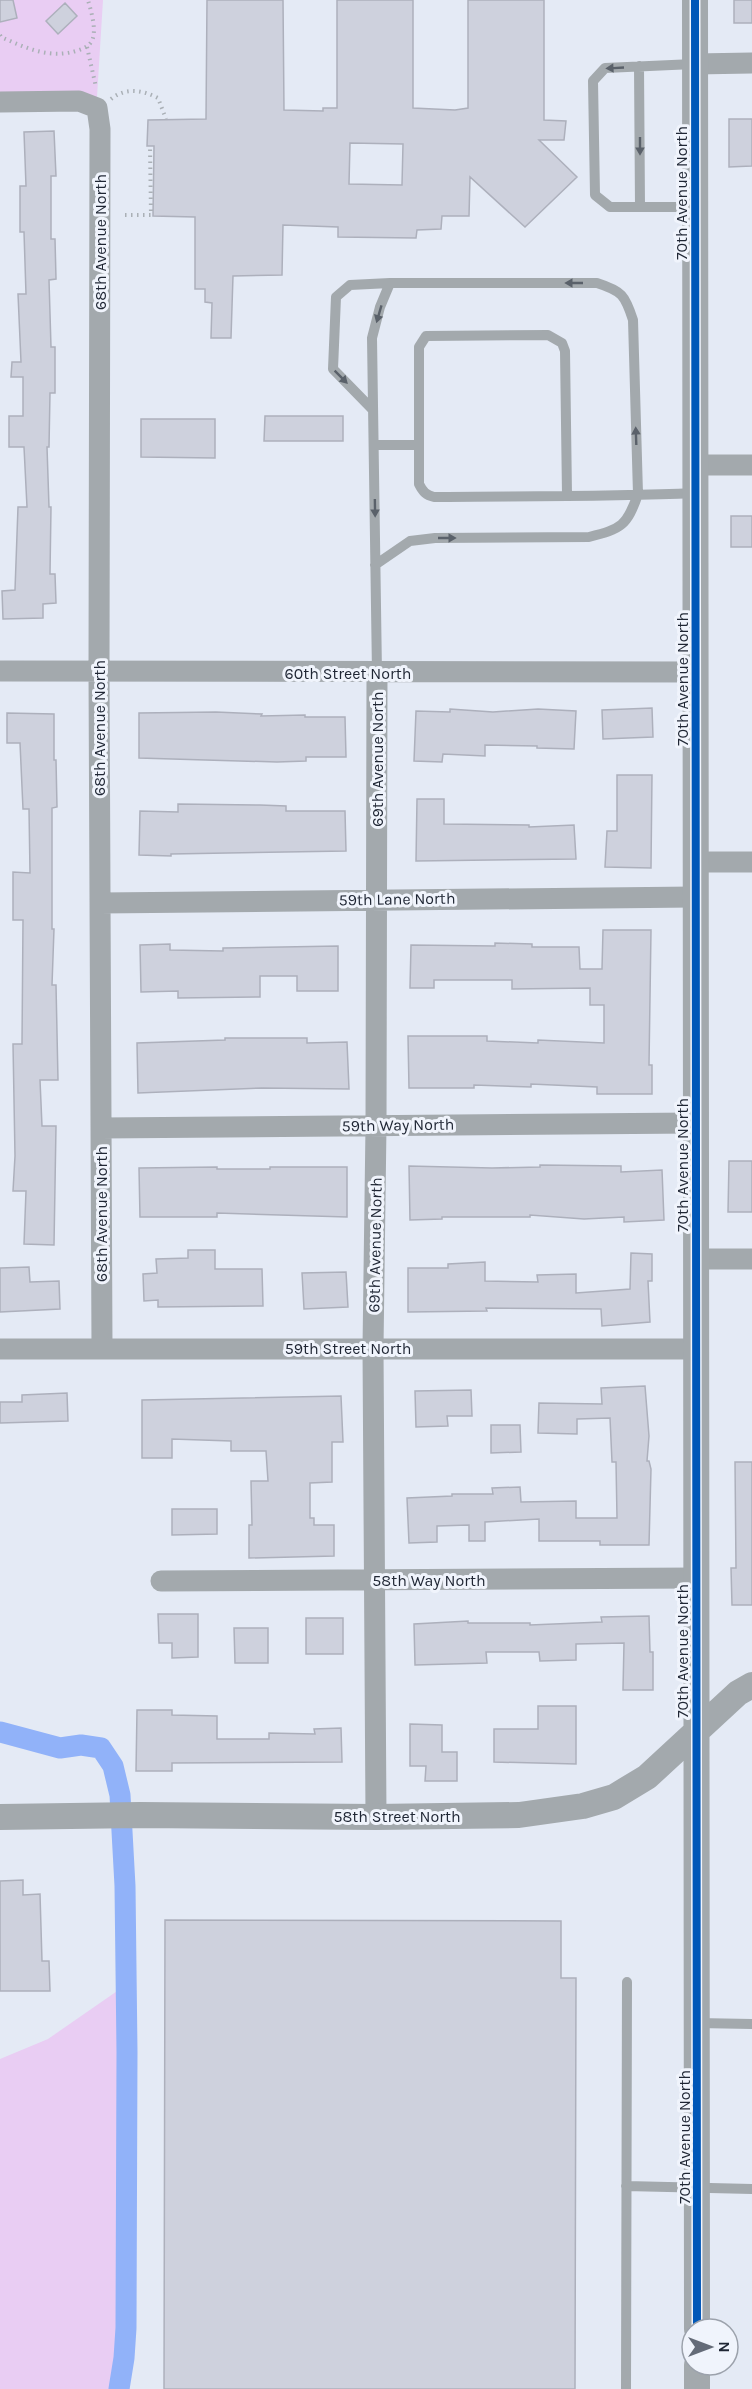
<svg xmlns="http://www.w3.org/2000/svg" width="752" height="2389" font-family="Karla,sans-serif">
<rect width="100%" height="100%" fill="#e4eaf5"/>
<path fill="#e9cdf3" d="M0,0H103L97,97L0,92Z
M123,1987L117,2389H0V2059L48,2039Z"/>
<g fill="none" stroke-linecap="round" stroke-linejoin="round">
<path stroke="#91b2f9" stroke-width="21" d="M0,1732L60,1748L81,1745L101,1748L113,1766L120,1795L125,1886L127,2052L126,2328L124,2358L119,2389"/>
</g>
<path fill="#ced1dd" stroke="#adb0bc" stroke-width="1.5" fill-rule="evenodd" d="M0,0H13L17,18L0,22Z
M207,0H283L284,110L323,111V108H337V0H413V108L455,110L468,108V0H544V120L566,121L564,140H539L577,177L525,227L470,177L469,216H442L441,229L417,230L416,238L338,237V227L283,225L282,275L233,276L231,338H211L212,303L205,302V289H195V217L153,216L154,146H147L148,120L206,119ZM350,143L403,144L402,185L349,184Z
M734,0H752V23H734Z
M65,3L77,16L58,34L46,21Z
M729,119H752V166L729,167Z
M54,131L56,176H51V239H55L56,279L49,280L51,347H55V393H50L49,447H47L49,507H51L50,574H55L56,603L43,604V618L3,619L2,591L15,590L18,507H27L24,447H9V416H23V377H11L12,362H21L18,294H26L24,232H20V186H26L24,132Z
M265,416H343V441H264Z
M141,419H215V458L141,457Z
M731,516H752V547H731Z
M652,708L653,737L603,739L602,710Z
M450,709L493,712L538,709L576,711L574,749L537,748V746L485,745V756L443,754L442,762L414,761L416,711L450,712Z
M216,712L262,714L261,716L305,715V717H345L346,757H306V761L277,762L139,758V713Z
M7,713L54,714V760H56L57,807L52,808V929H54L52,985H56L58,1080H40L42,1126H56L54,1245L24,1244L26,1191H13L15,1156L13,1044H22L23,920H13V872L30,873L29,809H23L20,743H7Z
M617,775H652L651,868L605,867L607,831H617Z
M417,799H444V824L529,825V827L574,825L576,859L416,861Z
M178,804L260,805L286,806V811H345L346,851L171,854V856L139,855L140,811L178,812Z
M603,930H651L649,1065H652V1094H597V1087L531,1084V1087L474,1085V1088H409L408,1036H487V1041L538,1043V1040L604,1043V1005H590V988L512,989V980H434V988H410L411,945L495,946V943L532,944V947H579L580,969H602Z
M170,944V950L223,951V948L338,946V991H297V976H260V997L178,998V991L141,992L140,945Z
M225,1038H307V1043L347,1042L349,1089L262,1088L138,1093L137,1043L225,1040Z
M729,1161H752V1212H728Z
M540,1165L621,1166V1172L662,1170L664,1220L624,1222V1217L584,1219L530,1215V1217H442V1219L410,1220L409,1166L492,1168L540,1167Z
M217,1167V1169H270V1167H347V1217L217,1213V1217H140L139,1168Z
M188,1250H215V1269H262L263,1306L158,1307V1300L144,1301L143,1274L157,1273L156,1259L188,1258Z
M631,1253L652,1254V1281H648L650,1322L602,1326L601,1309L486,1308L487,1311L408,1312V1268H448V1264L485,1262V1281L538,1282L537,1275L576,1274V1293L630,1289Z
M29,1267L30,1282L59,1281L60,1309L0,1312V1268Z
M346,1272L348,1307L304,1309L302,1273Z
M645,1386L649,1436L647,1461H649L651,1469L649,1545H600V1541H539V1519L485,1522V1541H469V1525L437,1526V1542L409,1543L407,1498L452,1496V1494H493L492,1488L520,1487L521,1502L576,1501V1518H617L616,1462H612L610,1418L577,1419V1434L538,1433L539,1403L602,1404L601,1388Z
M471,1390L472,1416H447L448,1426L416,1427L415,1391Z
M67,1393L68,1421L0,1423V1402H22V1395Z
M341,1396L343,1442H332V1482L310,1483V1518H314V1525H334V1556L249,1558V1525H252L251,1481H268L266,1451H231V1441L172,1439V1458H142V1400Z
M491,1425H520L521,1452L491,1453Z
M735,1462H752V1605H732L731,1568H736Z
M172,1509H217V1534L172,1535Z
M158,1614H198V1657L172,1658V1643H159Z
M649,1616L650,1652H653V1690H623L624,1643L576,1644V1660L540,1661L539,1652H486L487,1663L415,1665L414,1624L468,1621V1623H530V1625L602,1622L601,1617Z
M306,1618H343V1654H306Z
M234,1628H268V1663H235Z
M538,1706H576V1764L494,1762V1729H538Z
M137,1710H172V1715L217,1716V1739H269V1733L315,1734L314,1729L341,1728L342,1762L172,1763V1771H136Z
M410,1724L442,1725V1752H457V1781H425L426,1766H410Z
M23,1880V1895L40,1894L42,1961H49L50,1991H0V1881Z
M165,1920L561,1921V1978H576L575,2389H164Z"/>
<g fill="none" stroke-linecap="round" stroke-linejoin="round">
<path stroke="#aab0b6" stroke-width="4" stroke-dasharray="1.5 4.5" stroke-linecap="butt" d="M0,35L1,37C26,48 51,60 79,50C85,48 91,45 93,38C96,27 91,11 88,0
M87,47L96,87
M111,99C126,87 142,90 158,98L166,119
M125,215H151L150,146"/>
<path stroke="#a3a9ad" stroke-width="10" d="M694,64L605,68L593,81L595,195L610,207H695
M639,66L640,207
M373,410L333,369L336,297L350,285L390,283
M374,445H419
M567,495L565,351L562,343L548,335L426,336L419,347V484C423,492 426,495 434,497C521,496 608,497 695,493
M375,565L410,541L435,538L589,537C621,529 627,526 638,494L633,320C625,295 622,291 597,283H390L380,307L372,338L377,673
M697,2023L752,2024
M626,2186L752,2189
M626,2389L627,1982"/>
<path stroke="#a3a9ad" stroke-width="21" d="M695,64L752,63
M0,102L79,101L97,108L100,129L99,671L102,1348
M695,465H752
M0,671L695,672
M695,862H752
M100,903L694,897
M101,1128L695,1123
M695,1259H752
M0,1349H696
M161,1581L696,1578
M376,1817L373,1348L376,1126L377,673"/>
<path stroke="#a3a9ad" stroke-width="26" d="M695,0L697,2329
M0,1817L140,1815L376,1817L519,1815L583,1806L614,1797L647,1777L738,1693L752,1685
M697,2389V2365"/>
<defs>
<path id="cycleway" d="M695,0L697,2329"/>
</defs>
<use href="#cycleway" stroke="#f0f4fc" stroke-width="11"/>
<use href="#cycleway" stroke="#0057b8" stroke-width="8"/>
</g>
<defs><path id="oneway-solid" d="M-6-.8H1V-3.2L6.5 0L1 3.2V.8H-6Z" transform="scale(1.5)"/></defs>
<g fill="#5a616a">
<use href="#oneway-solid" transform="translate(615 68) rotate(177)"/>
<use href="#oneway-solid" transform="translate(640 146) rotate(90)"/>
<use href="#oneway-solid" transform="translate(574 283) rotate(180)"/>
<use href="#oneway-solid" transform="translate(379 314) rotate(106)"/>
<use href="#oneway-solid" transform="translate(341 377) rotate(45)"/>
<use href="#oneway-solid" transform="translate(636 436) rotate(-92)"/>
<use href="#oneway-solid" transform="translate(375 508) rotate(89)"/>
<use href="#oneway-solid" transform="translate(447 538)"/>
</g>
<g text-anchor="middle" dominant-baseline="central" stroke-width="6" stroke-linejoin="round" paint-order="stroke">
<g font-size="16" fill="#1f2634" stroke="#f0f4fc">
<text transform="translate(681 193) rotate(-90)">70th Avenue North</text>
<text transform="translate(100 242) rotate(-90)">68th Avenue North</text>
<text x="348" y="673">60th Street North</text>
<text transform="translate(682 679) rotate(-90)">70th Avenue North</text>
<text transform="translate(99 728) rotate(-90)">68th Avenue North</text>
<text transform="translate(377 759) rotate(-90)">69th Avenue North</text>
<text transform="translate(397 899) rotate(-1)">59th Lane North</text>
<text transform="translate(398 1125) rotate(-1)">59th Way North</text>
<text transform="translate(682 1165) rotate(-90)">70th Avenue North</text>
<text transform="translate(101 1214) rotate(-90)">68th Avenue North</text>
<text transform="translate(375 1245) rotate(-89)">69th Avenue North</text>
<text x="348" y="1348">59th Street North</text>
<text x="429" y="1580">58th Way North</text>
<text transform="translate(682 1651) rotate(-90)">70th Avenue North</text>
<text x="397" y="1816">58th Street North</text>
<text transform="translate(684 2137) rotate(-90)">70th Avenue North</text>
</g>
</g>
<g transform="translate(710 2347) rotate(90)"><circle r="28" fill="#f0f4fc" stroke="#9ca2ac" stroke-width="1.5"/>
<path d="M0-4.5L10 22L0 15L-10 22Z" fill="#646b78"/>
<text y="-9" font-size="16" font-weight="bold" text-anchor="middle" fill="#1f2634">N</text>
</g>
</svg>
